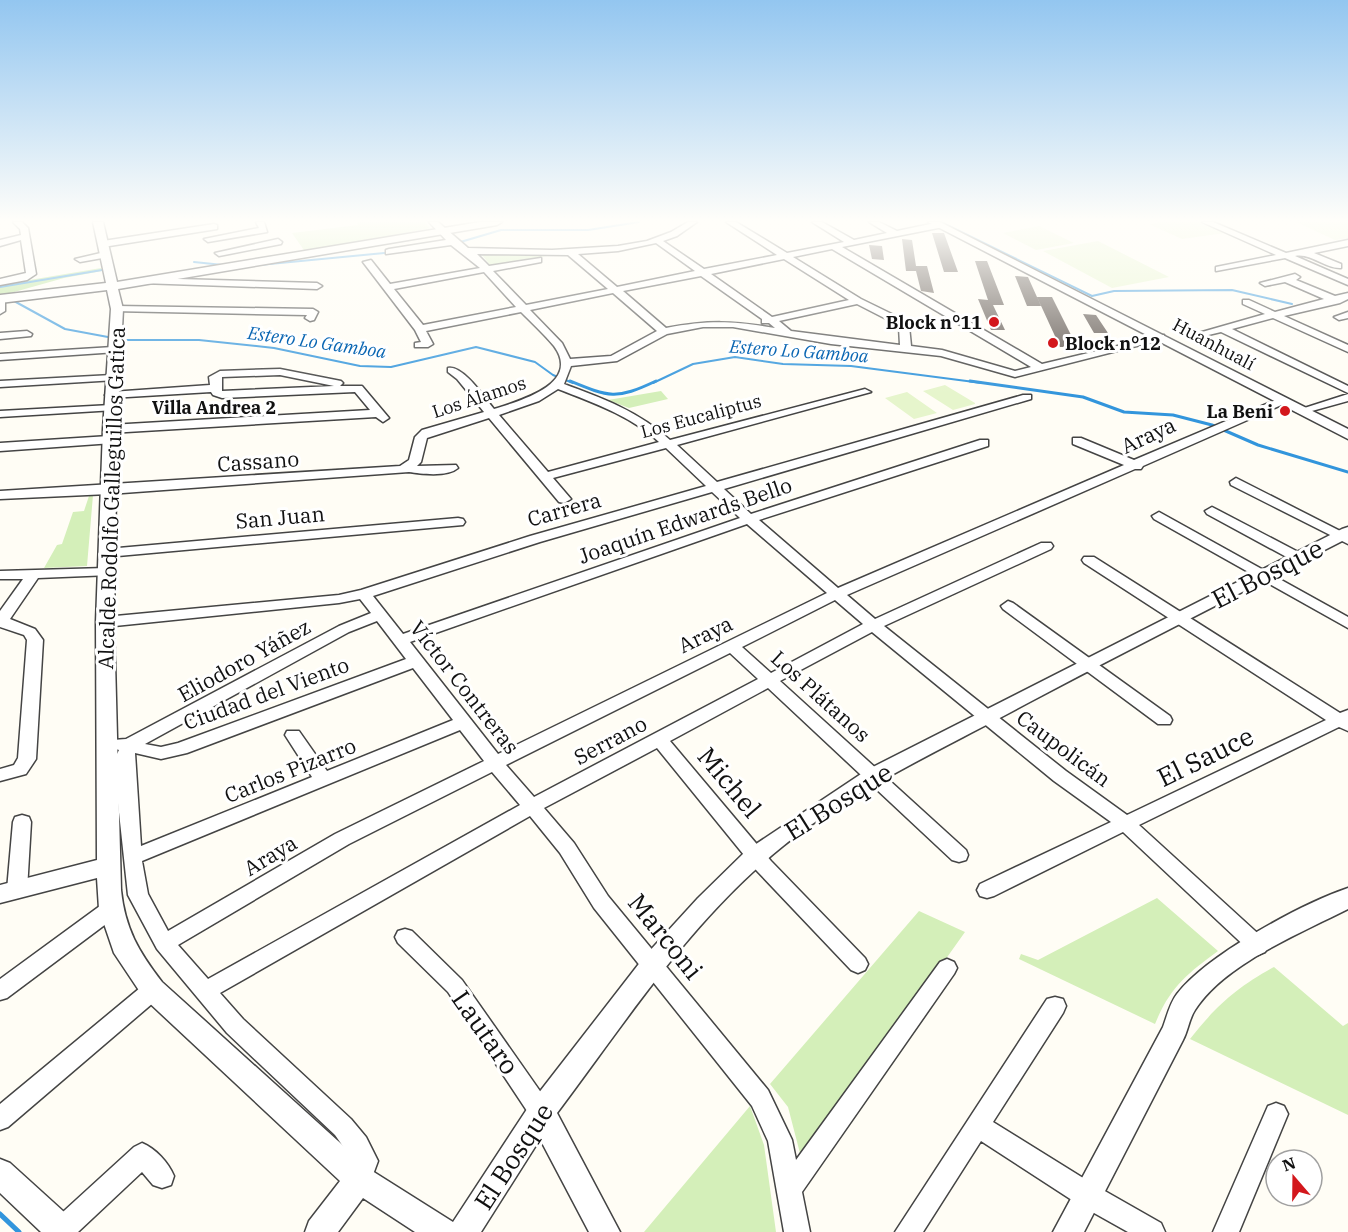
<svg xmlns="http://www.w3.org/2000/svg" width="1348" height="1232" font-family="'IBM Plex Serif',serif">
<rect width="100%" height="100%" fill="#fffdf5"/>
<path fill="#d4efb9" d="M357,222H424L430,228L306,253L292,233L358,225Z
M487,254H558L497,265H490L482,255Z
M661,391L668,399L629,408L608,400Z
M93,495L87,566L44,568L57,545L62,544L73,512L84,511L89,496Z
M1157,898L1218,951C1187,974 1170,987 1155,1024L1019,959L1021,954L1038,960Z
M919,911L965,932L802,1161L788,1107L770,1084Z
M1274,967L1343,1026L1348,1023V1115L1190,1039C1217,1005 1236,988 1274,967Z
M750,1106L764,1145L776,1232H644Z"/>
<path fill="#b7e296" d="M101,268L102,271L64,278L0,296V285Z"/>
<path fill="#e6f5cc" d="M1163,222H1198L1225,233L1182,239L1149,224Z
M1296,222H1348V238L1335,240Z
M1039,226L1074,243L1036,250L1003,233Z
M1098,241L1169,277L1112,288L1043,251Z
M945,385L975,403V404L953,410L923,391Z
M907,392L937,413L914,419L885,398Z"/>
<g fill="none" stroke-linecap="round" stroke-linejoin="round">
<path stroke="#3295dc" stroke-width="2" d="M941,222L1092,296L1114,291L1232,290L1292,304
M457,243L501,230H588L639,222
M194,262L223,265
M239,267L405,251
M0,287L102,270
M14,301L65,329L124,340H199L274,348L360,366L391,367L476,347L535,362L553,375L573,383
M653,383L693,364L735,357L783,364L851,366L982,383"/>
<path stroke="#3295dc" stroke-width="3" d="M570,381C609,397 616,400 656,381
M970,381L1083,397L1124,412L1173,415L1212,425L1258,445L1348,472"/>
<path stroke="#3295dc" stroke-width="5" d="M0,1214L19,1232"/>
</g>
<path fill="#5b524c" d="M932,233H944L958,272H944Z
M902,239L912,240L916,266H927L934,293L921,291L916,271H906Z
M869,245L882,246L884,260L872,259Z
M975,261H987L1004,305H993L1005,330H991L978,299L988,300Z
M1015,276L1028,277L1041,306H1027Z
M1037,297H1052L1077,347H1060Z
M1083,314L1096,315L1108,333H1094Z"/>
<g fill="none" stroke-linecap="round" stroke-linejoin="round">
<defs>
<path id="minor" d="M13,222H22L28,228L36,274L27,280L0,285V279L26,273L21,240L0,246V240L21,235L20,229Z
M256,222H264L267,232L208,242L204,239L259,228Z
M429,222H438L468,248L552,250L618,246L647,241L671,232L688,222H697L677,236L663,241L704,269L777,255L726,222H736L787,253L844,242L812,222H822L854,240L887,233L869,222H879L897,231L940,222L944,225L943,227L842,247L1042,364L1164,335V339L1015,377L941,356L831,344L733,327H703L667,334L617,361L571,366L564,384C602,398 640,412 670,440L865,389L871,392L677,445L717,482L1023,395H1031V399L724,489L751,514L980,440H988V446L759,520L838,588L1124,465L1073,444V438H1081L1134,460L1278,399H1286V403L1143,466L1141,469H1135L847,595L875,619L1041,543H1051L1053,546L1051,549L884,626L1066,771L1127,815L1326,720L1084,563L1082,560L1084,557H1094L1340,713L1348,710V731L1339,727L1139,825L1265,940L1268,946L1265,952L1258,955L1251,952L1123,832L994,896L987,898L980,896L977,890L980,884L1111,822L1054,781L872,632L780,681L966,850L968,855L966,860L959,862L952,860L768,688L670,741L771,861L865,958L868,964L865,970L858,973L851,970L757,871L657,748L544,808L574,843L608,896L768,1090L792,1140L796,1160L940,962L947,959L954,962L957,968L954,974L802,1192L810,1232H784L768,1141L752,1106L594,908L560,853L530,816L220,993L243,1019L351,1119L366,1137L378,1161L368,1188L359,1191L350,1188L347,1179L354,1162L335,1135L227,1033L157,949L128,895L118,803L116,756L119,750L113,748L110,744L113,740L126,739L339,626L371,613L360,599L339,603L105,627L97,622L105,617L339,595L361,590L530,536L706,486L666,448L553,478L571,499L564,503L559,502L489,418L427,438L421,462L417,466L456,465L458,468C448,477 422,474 409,472L109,494L0,499V491L400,466L409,460L415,437L422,430L484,412L457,379L448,372V368C463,365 485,398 494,409C519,401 582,384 554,346C544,334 532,323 521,312L426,331L433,344L428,347H415V343L421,342L415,330L363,262L371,260L390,284L480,268L451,245L386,254V250L389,249L446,240ZM656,243L695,271L617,287L578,254L618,251ZM832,249L1031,367L1015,371L942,350L911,346L909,326L904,320L861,299L793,257ZM477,254L568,255L608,289L526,305L493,271L541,262V258L489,266ZM784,259L849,300L772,317L711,274ZM484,272L516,307L423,325L394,289ZM701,276L762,319V323H769L775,328C733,321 709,320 666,328L623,291ZM613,293L657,331L611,356L570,359L562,343L530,310ZM857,304L896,324L899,327L900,345L791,331L779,321ZM558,389C594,403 631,416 659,442L548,472L499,415L539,401ZM712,492L740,518L403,634L373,596L540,542ZM747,524L827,593L498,754L410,642ZM835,600L863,624L771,673L742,647ZM377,621L406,659L178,743L161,747L145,744L349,632ZM730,653L758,679L534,797L506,765ZM413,668L453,720L327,771L299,731H287L285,735L312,777L141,846L135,753L161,759L187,753ZM460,730L484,761L335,834L168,931L148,894L142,861ZM492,772L520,805L208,979L178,945L349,844Z
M1202,222H1213L1286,253L1348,240V246L1314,253L1341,264V268C1325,269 1312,253 1295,256L1348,279V285L1285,258L1216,271V267L1276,255Z
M214,224L217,225V229L103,247L99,244L103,241Z
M278,239L282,242L281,244L219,256L215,253Z
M105,252L108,253V257L80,262L75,259Z
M1295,274L1300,277L1296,280L1335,296L1348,293V299L1340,303L1284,316L1348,345V352L1273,318L1232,329L1348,386V393L1221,332L1200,337L1195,334L1265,314L1243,304V300H1249L1275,312L1324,299L1285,282L1265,286L1260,283Z
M144,278L317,283L322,286L317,289L141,283L139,281Z
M0,299L5,302V311L0,314Z
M117,306L313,309L318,312L314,320L310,321L305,318L307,315L113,311L112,309Z
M1348,312V318L1339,320L1334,317Z
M27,331L32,334L31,336L0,339V333Z
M113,347L118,350L117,352L0,360V354Z
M280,369L341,381L343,383L340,386H362L389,418L383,422L376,417L110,433L104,429L110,425L370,410L355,392L222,398L213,395L211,392L111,398L105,395L111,392L210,385L209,377L220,371ZM280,375L334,386L222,391V377Z
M112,375L118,378L116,380L0,387V381Z
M1348,394V401L1301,414L1295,411Z
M111,405L117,408L115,410L0,417V411Z
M109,436L113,437V443L0,451V443Z
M1236,478L1348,535V544L1231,485L1230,482Z
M1212,507L1302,554L1304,557L1297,561L1292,560L1207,514L1205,511Z
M1159,512L1348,617V628L1154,519L1152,516Z
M458,518L463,519L465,522L463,525L107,557L100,553L107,549Z
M106,568L111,569L113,572L111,575L38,578L10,619L35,629L43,640L36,759L26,774L0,781V769L14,765L18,758L27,640L24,635L0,627V611L23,579H0V571Z
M1008,601L1013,603L1170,716L1172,720L1170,724H1158L1003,609L1001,606Z
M22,815L29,817L31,822L27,890L24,896L17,898L10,896L7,890L13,822L15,817Z
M111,901L118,903L121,909L118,915L7,998L0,1000V979L104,903Z
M405,929L412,931L462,980L549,1104L553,1112L549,1120L541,1123L533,1120L448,992L398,943L395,937L398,931Z
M153,981L160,983L164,990L160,997L8,1127L0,1130V1104L146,983Z
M1055,997L1063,999L1066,1006L1063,1013L993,1122L1096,1186L1161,1223L1165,1232H1128L1078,1204L981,1141L923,1232H895L1047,999Z
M1276,1103L1284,1106L1288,1114L1239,1232H1213L1268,1106Z
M142,1143C156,1149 168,1162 174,1176L171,1185L162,1188L153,1185L142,1172L78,1232H50L53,1221L134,1147Z"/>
<path id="tertiary" d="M93,222H103L117,282L480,222H502L497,225L118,289L123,309L117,429L114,622L121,890C125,929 139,952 162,982L369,1169L453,1222L531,1103L645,956L698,898L747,850L867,770L1342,529L1348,527V538C1229,599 1110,659 992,722C914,763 830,803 763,863C682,934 621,1028 557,1113L620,1232H589L540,1139L481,1232H415L363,1198L338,1232H305L309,1221L340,1181L144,998L114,953L99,909L97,878L0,903V885L97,860L96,622L103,429L111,309L107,290L0,303V295L106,283Z
M928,222H940L1348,429V439Z
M1348,888V909C1301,933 1224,964 1195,1010C1189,1019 1188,1031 1183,1040L1084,1232H1053L1163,1027C1167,1016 1170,1003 1177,994C1207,955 1301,904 1348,888Z
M0,1159L10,1163L74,1221L78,1232H41L0,1193Z"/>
</defs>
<use href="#minor" stroke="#444" stroke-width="3"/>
<use href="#tertiary" stroke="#444" stroke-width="3"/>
<use href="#minor" fill="#fff" fill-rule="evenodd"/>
<use href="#tertiary" fill="#fff" fill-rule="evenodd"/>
</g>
<linearGradient id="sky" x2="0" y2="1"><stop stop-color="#93c6f0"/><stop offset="0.56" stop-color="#fffefa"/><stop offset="1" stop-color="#fffefa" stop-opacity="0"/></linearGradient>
<rect width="1348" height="394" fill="url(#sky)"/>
<g fill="#d3171c" stroke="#fff" stroke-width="2">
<circle cx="994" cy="322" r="6"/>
<circle cx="1053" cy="343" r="6"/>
<circle cx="1285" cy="411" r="6"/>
</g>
<g text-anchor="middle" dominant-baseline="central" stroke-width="6" stroke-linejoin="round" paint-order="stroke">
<g font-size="18" font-weight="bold" fill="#111" stroke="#fff" text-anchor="end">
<text x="982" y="322">Block n°11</text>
<text x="1065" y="343" text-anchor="start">Block n°12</text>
<text x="1273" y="411">La Beni</text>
</g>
<g font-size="18" font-style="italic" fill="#0a66b3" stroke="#fff">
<text transform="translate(317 342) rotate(8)">Estero Lo Gamboa</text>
<text transform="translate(799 351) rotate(4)">Estero Lo Gamboa</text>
</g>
<g font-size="18" fill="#111" stroke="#fff">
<text transform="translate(1214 344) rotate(28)">Huanhualí</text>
<text transform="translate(479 397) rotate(-18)">Los Álamos</text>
<text transform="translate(701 416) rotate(-15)">Los Eucaliptus</text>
</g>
<g font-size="18" font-weight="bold" fill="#111" stroke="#fff">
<text x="214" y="407">Villa Andrea 2</text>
</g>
<g font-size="21" fill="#111" stroke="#fff">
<text transform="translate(1148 435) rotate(-25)">Araya</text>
<text transform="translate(258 461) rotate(-4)">Cassano</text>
<text transform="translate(111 498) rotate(-88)">Alcalde Rodolfo Galleguillos Gatica</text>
<text transform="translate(564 509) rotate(-16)">Carrera</text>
<text transform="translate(280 517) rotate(-5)">San Juan</text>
<text transform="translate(685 520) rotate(-19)">Joaquín Edwards Bello</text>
<text transform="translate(705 634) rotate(-26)">Araya</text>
<text transform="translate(244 660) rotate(-29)">Eliodoro Yáñez</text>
<text transform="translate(465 687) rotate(52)">Víctor Contreras</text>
<text transform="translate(266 693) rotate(-20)">Ciudad del Viento</text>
<text transform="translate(821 696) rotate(42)">Los Plátanos</text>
<text transform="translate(610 740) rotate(-28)">Serrano</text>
<text transform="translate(1064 748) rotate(37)">Caupolicán</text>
<text transform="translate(290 770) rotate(-22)">Carlos Pizarro</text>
<text transform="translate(270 855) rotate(-31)">Araya</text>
</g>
<g font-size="26" fill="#111" stroke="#fff">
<text transform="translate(1267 573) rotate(-27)">El Bosque</text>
<text transform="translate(1205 756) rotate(-26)">El Sauce</text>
<text transform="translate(730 782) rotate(50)">Michel</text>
<text transform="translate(838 801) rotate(-32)">El Bosque</text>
<text transform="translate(666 936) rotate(51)">Marconi</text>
<text transform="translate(486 1032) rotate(55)">Lautaro</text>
<text transform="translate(513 1156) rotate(-57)">El Bosque</text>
</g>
</g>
<g transform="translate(1294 1178) rotate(340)"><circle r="28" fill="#ffffff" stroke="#a0a0a0" stroke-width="1.5"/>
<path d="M0-4.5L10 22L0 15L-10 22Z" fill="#d3171c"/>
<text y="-9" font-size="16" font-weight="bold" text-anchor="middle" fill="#111111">N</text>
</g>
</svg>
